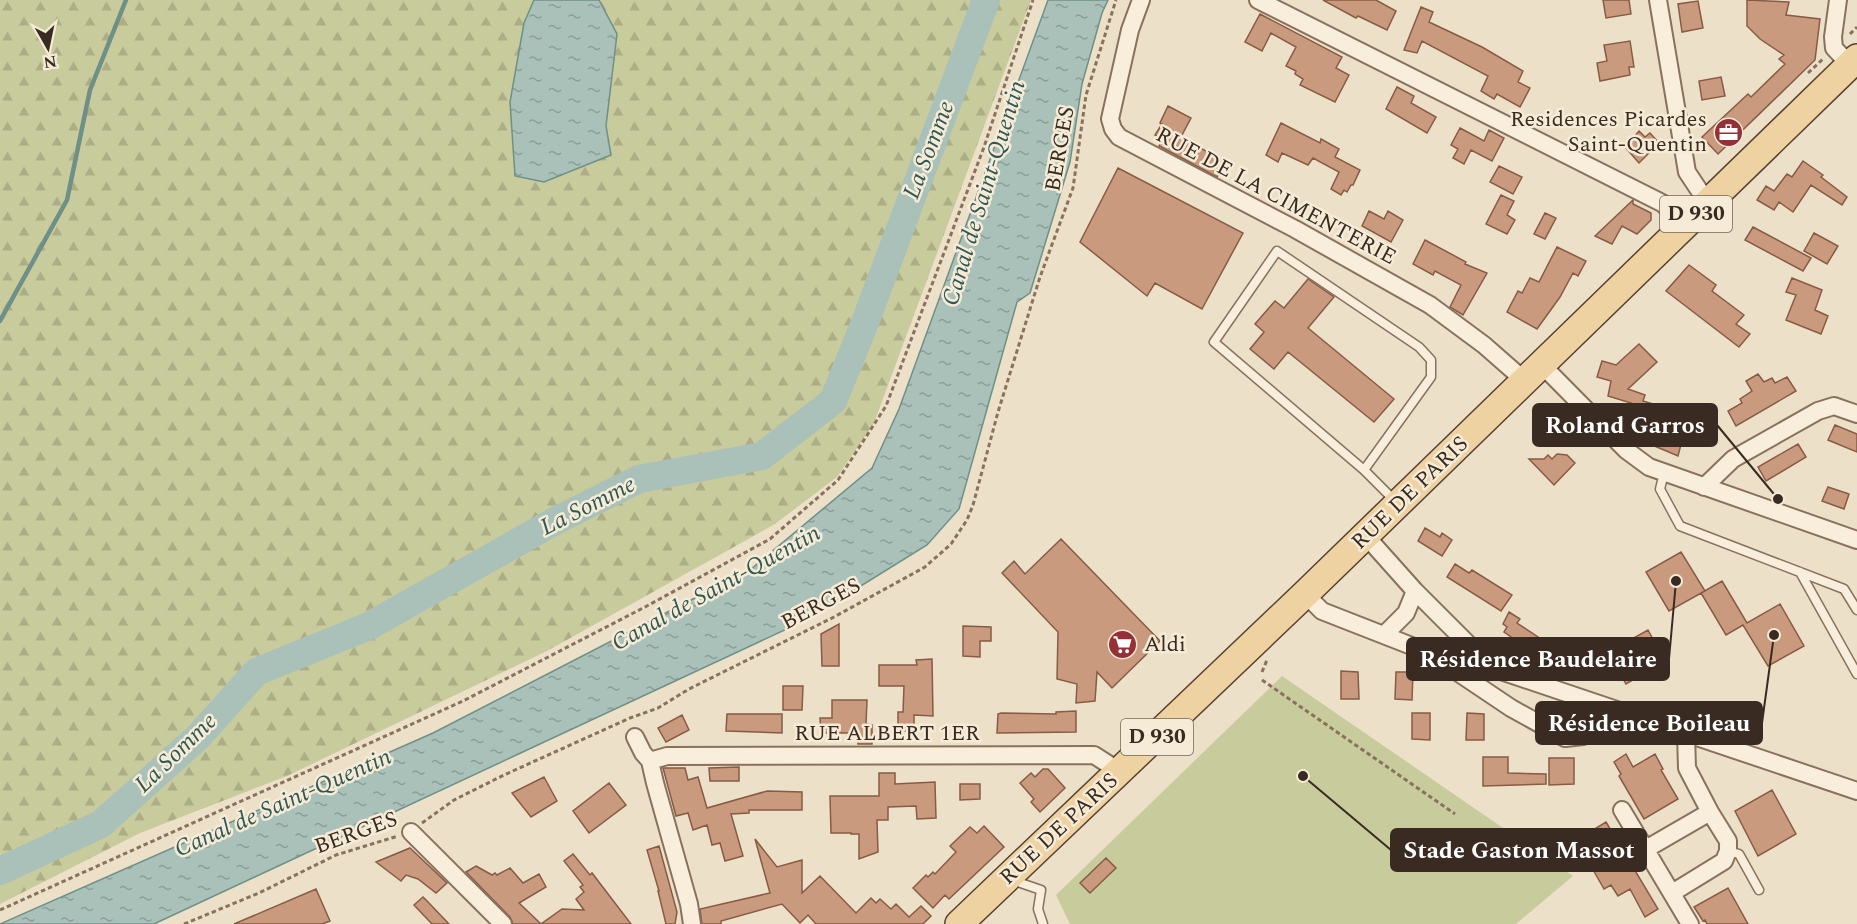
<svg xmlns="http://www.w3.org/2000/svg" width="1857" height="924" font-family="Spectral,serif">
<defs>
<pattern id="forest-firs" width="22" height="20" patternUnits="userSpaceOnUse" patternTransform="scale(1.5)"><rect width="22" height="20" fill="#c8cb9c"/><path d="M5 1l3.5 6h-7zM16 11l3.5 6h-7z" fill="#adae86"/></pattern>
<pattern id="water-ripples" width="26" height="14" patternUnits="userSpaceOnUse" patternTransform="scale(1.5)"><rect width="26" height="14" fill="#a9c1b9"/><path d="M2 4q2-2 4 0t4 0M15 11q2-2 4 0t4 0" fill="none" stroke="#8b9d96"/></pattern>
</defs>
<rect width="100%" height="100%" fill="#ede0c8"/>
<path fill="url(#forest-firs)" d="M0,0H1031L874,423L837,477L775,524L547,651L287,776L140,833L0,904Z"/>
<path fill="#c8cb9c" d="M1282,676L1573,876L1516,924H1070L1056,895Z"/>
<path fill="url(#water-ripples)" stroke="#6f9086" stroke-width="1.5" d="M534,0H599L617,34L606,126L611,155L544,182L515,176L510,102L524,23Z
M1048,0H1108L1102,13L1082,84L1070,162L1030,293L1017,302L959,509L927,545L806,620L154,924H0L433,733L751,569L872,468L899,409Z"/>
<g fill="none" stroke-linecap="round" stroke-linejoin="round">
<path stroke="#6f9086" stroke-width="4.5" d="M0,321L67,200L90,90L126,0"/>
<path stroke="#a9c1b9" stroke-width="28" d="M0,871L101,824L198,737L256,672L369,626L557,520L639,479L762,456L833,401L864,325L986,0"/>
</g>
<path fill="#ca9a7f" stroke="#875b44" stroke-width="1.5" d="M1323,0H1376L1396,11L1387,30L1358,16L1356,18Z
M1603,0H1629L1631,14L1606,18Z
M1747,0L1789,2L1786,15L1820,19L1815,60L1718,154L1702,137L1748,94L1751,97L1785,64L1779,59L1784,55L1760,39L1747,26Z
M1698,1L1703,28L1682,32L1678,4Z
M1421,7L1433,12L1429,22L1482,47L1523,71L1518,82L1530,88L1520,107L1497,94L1494,99L1481,91L1488,76L1422,41L1417,53L1404,50Z
M1260,14L1342,57L1336,68L1349,75L1335,102L1300,85L1303,79L1295,74L1296,71L1286,66L1296,47L1271,33L1262,51L1245,42Z
M1630,41L1634,67H1629L1630,75L1600,81L1597,63L1607,61L1604,45Z
M1721,77L1725,96L1702,100L1699,81Z
M1397,87L1414,96L1411,103L1436,117L1427,133L1386,109Z
M1168,106L1191,118L1181,137L1225,162L1217,177L1159,146L1163,139L1155,135L1162,124L1160,123Z
M1281,123L1320,143L1321,139L1339,149L1335,157L1360,170L1353,185H1351L1347,192L1344,190L1341,195L1331,189L1339,172L1313,158L1308,165L1282,153L1278,162L1266,155Z
M1460,128L1484,141L1489,130L1504,138L1492,161L1471,150L1464,164L1453,158L1458,149L1451,145Z
M1639,131L1645,137L1650,133L1659,143L1639,163L1625,147Z
M1803,161L1823,175L1821,177L1847,197L1842,205L1811,185L1793,212L1779,202L1774,210L1757,200L1766,186L1774,191L1787,174L1792,177Z
M1499,166L1522,177L1513,194L1490,182Z
M1118,168L1243,233L1202,309L1155,283L1147,296L1080,242Z
M1501,195L1514,201L1507,215L1515,220L1507,234L1486,224Z
M1633,200V204L1651,213V220L1637,234L1622,226L1612,244L1595,236Z
M1369,211L1384,219L1388,211L1403,220L1391,242L1362,226Z
M1545,213L1556,218L1545,239L1534,234Z
M1753,227L1811,258L1803,271L1745,240Z
M1814,233L1838,246L1827,264L1804,251Z
M1425,240L1466,262L1465,264L1487,273L1463,315L1450,307L1461,285L1435,271L1433,275L1413,264Z
M1557,247L1586,261L1578,276L1573,273L1560,297L1537,329L1507,312L1518,291L1522,293L1530,278L1539,282Z
M1689,265L1716,285L1712,291L1744,315L1736,324L1750,334L1739,347L1666,291Z
M1792,278L1822,290L1815,310L1828,316L1821,334L1786,320L1796,295L1786,292Z
M1308,279L1334,297L1308,328L1394,399L1374,422L1288,352L1274,369L1250,349L1264,332L1255,324L1275,301L1284,308Z
M1639,344L1657,362L1628,389L1645,395L1643,401L1674,410L1665,419L1677,422L1676,426L1685,429L1678,456L1645,442L1649,427L1626,420L1631,403L1608,396L1611,381L1597,377L1602,361L1616,365Z
M1758,374L1764,382L1772,378L1775,383L1787,377L1796,391L1736,426L1728,411L1742,403L1740,399L1752,391L1746,381Z
M1835,425L1857,434V452L1828,440Z
M1798,444L1806,457L1766,481L1758,467Z
M1557,454L1567,455L1575,463L1554,485L1529,459H1544L1548,455L1552,459Z
M1828,487L1849,494L1844,509L1822,501Z
M1425,528L1440,537L1442,533L1452,540L1442,556L1418,541Z
M1061,539L1160,641L1112,688L1097,672L1095,701L1076,703L1077,684L1057,679L1058,632L1002,573L1014,561L1025,574Z
M1681,552L1705,591L1669,611L1646,572Z
M1455,564L1469,573L1472,570L1512,595L1501,611L1447,577Z
M1722,581L1747,623L1780,604L1804,646L1768,666L1743,625L1726,635L1701,593Z
M1509,612L1520,619L1517,623L1541,639L1533,652L1504,632L1507,627L1503,624Z
M839,624V666H822L821,634Z
M963,626L991,627V641H980V657L963,656Z
M1648,630L1665,661L1626,684L1608,652Z
M932,659L933,716L914,715V731H898V712H903L904,686H879V665H917L916,660Z
M1341,671L1358,672L1359,699H1341Z
M1396,672H1413L1412,700L1395,699Z
M783,686H803L802,710H783Z
M832,700H867L866,724L872,725V744H858V733H821L820,718H832Z
M1076,711V732L997,733L998,714L1001,713L1056,714V712Z
M1412,713H1430V740L1412,739Z
M1467,713L1484,714V740H1466Z
M727,714H782V733L726,731Z
M682,715L689,730L666,742L658,728Z
M1626,754L1633,767L1655,754L1663,769L1661,770L1678,799L1644,819L1619,776L1621,774L1614,762Z
M1483,757H1508V773L1546,774V784L1483,786Z
M1549,758H1574V784L1549,785Z
M739,767V781H710L709,768Z
M663,768H685L688,780L698,777L707,808L767,791L802,792V810H749V813L731,814L743,856L725,861L720,843L712,845L707,825L693,830L688,813L676,816Z
M1043,769H1048L1065,788L1040,812L1031,802L1034,799L1020,783L1031,773L1035,777Z
M879,773H895V784L935,782L936,818L917,819L916,806L888,807V820H877L878,852L859,859V834H851V833H831L830,796H879Z
M544,777L557,801L531,817L512,793Z
M609,783L626,805L589,833L573,811Z
M960,784H980V799L960,800Z
M1772,790L1796,834L1758,856L1735,811Z
M1606,822L1658,909L1645,917L1630,889L1618,896L1611,885L1604,889L1583,852L1589,848L1583,836Z
M984,826L1004,847L949,899L945,895L933,908L913,888L926,875L928,877L933,872L935,874L956,852L950,846L970,827L977,833Z
M755,839L777,867L802,860V893L820,876L856,913L871,898L876,903L880,899L891,909L896,904L909,917L921,906L931,916L923,924H816L808,915L800,923L782,904L721,921V924H702L700,909L770,893Z
M659,846L677,912L675,924H666L658,891H659L647,850Z
M410,848L447,883L436,893L418,879L406,875L401,881L376,862Z
M573,854L590,875L592,873L631,924H541L562,909L584,910L576,899L584,892L580,887L583,885L564,861Z
M1106,858L1116,868L1090,893L1080,883Z
M476,866L492,875L495,873L497,875L510,868L523,883L539,874L546,887L519,903L541,924H513L510,917L466,872Z
M1728,888L1748,924H1707L1705,920L1703,921L1694,907Z
M316,889L330,921L322,924H234Z
M423,897L428,902L449,924H432L414,905Z"/>
<g fill="none" stroke-linecap="round" stroke-linejoin="round">
<defs>
<path id="lane" d="M1364,470L1214,342L1277,251L1419,347L1431,360V377L1364,470L1395,501
M1664,473L1660,489L1680,526L1844,589L1857,610
M1800,572L1857,674
M1728,851L1739,854L1759,890
M1012,880L1041,890L1038,909L1043,924"/>
<path id="street" d="M1141,0L1130,30L1110,119L1113,129L1119,137L1295,229L1430,305L1484,345L1525,381
M1258,0L1662,203L1686,224
M1658,0L1687,172L1701,193L1710,201
M1838,0L1833,37L1834,48L1850,65
M1542,365L1626,450L1649,467L1857,540
M1704,487L1733,459L1818,411L1834,406L1857,414
M1365,535L1415,591L1491,667
M1305,594L1322,611L1427,652L1492,668L1857,791
M1384,635L1406,613L1415,591
M1438,659L1511,708L1565,738L1583,736L1596,728L1603,706
M635,737L643,753L650,761L655,783L689,904L692,924
M650,761L667,756L1094,755L1108,764L1117,775
M1622,810L1690,924
M411,832L503,924
M1646,849L1710,812
M1672,893L1724,861L1728,851V841L1710,812L1687,768L1686,733"/>
<path id="primary" d="M959,924L1305,594L1857,58"/>
</defs>
<use href="#lane" stroke="#88725e" stroke-width="11"/>
<use href="#street" stroke="#88725e" stroke-width="20"/>
<use href="#primary" stroke="#574131" stroke-width="30"/>
<path stroke="#88725e" stroke-width="3" stroke-dasharray="4.5 3" stroke-linecap="butt" d="M1850,34L1857,27
M1808,73L1823,59
M1262,672L1267,660
M1262,680L1455,814
M422,823L454,800L504,775L630,718L658,708L689,689L834,617L925,567L951,544L967,520L973,505L998,412L1040,277L1073,188L1086,95L1116,0
M0,910L463,701L645,607L770,539L838,480L886,406L984,147L1033,0
M184,924L259,893L336,855L398,836"/>
<use href="#lane" stroke="#f8eedb" stroke-width="8"/>
<use href="#street" stroke="#f8eedb" stroke-width="16"/>
<use href="#primary" stroke="#eed2a2" stroke-width="27"/>
</g>
<defs>
<symbol id="office-disc" viewBox="-11 -11 22 22"><circle r="9.5" fill="#953036" stroke="#f5ebd7"/><path d="M-6-3h4V-5.5h4V-3h4V5H-6ZM-1-4.5V-3h2v-1.5ZM-6 0V1H6V0Z" fill="#fff"/></symbol>
<symbol id="supermarket-disc" viewBox="-11 -11 22 22"><circle r="9.5" fill="#953036" stroke="#f5ebd7"/><path d="M-6-5.5h2.5l.6 2H6L4.5 2H-2.5L-4.4-4H-6ZM-1.5 3.2a1.3 1.3 0 1 0 .1 0ZM3 3.2a1.3 1.3 0 1 0 .1 0Z" fill="#fff"/></symbol>
</defs>
<g fill-rule="evenodd">
<use href="#office-disc" x="1712" y="116" width="33" height="33"/>
<use href="#supermarket-disc" x="1106" y="628" width="33" height="33"/>
</g>
<g text-anchor="middle" dominant-baseline="central" stroke-width="5" stroke-linejoin="round" paint-order="stroke">
<g fill="#f5ebd7" stroke="#716558" stroke-width="1.5">
<rect x="1660" y="196" width="72" height="36" rx="4.5"/>
<rect x="1121" y="719" width="72" height="36" rx="4.5"/>
</g>
<g font-size="21" font-weight="bold" fill="#392b21">
<text x="1696" y="214">D 930</text>
<text x="1157" y="737">D 930</text>
</g>
<g font-size="22" fill="#392b21" stroke="#f5ebd7" text-anchor="end">
<text x="1707" y="119">Residences Picardes<tspan x="1707" dy="25">Saint-Quentin</tspan></text>
<text x="1144" y="644" text-anchor="start">Aldi</text>
</g>
<g font-size="22" fill="#392b21" stroke="#f5ebd7">
<text transform="translate(1060 149) rotate(-80)">BERGES</text>
<text transform="translate(1276 196) rotate(28)">RUE DE LA CIMENTERIE</text>
<text transform="translate(1410 493) rotate(-44)">RUE DE PARIS</text>
<text transform="translate(821 604) rotate(-28)">BERGES</text>
<text x="887" y="733">RUE ALBERT 1ER</text>
<text transform="translate(1059 829) rotate(-43)">RUE DE PARIS</text>
<text transform="translate(356 833) rotate(-20)">BERGES</text>
</g>
<g font-size="24" font-style="italic" fill="#315854" stroke="#f5ebd7">
<text transform="translate(929 150) rotate(-69)">La Somme</text>
<text transform="translate(984 193) rotate(-73)">Canal de Saint-Quentin</text>
<text transform="translate(588 506) rotate(-27)">La Somme</text>
<text transform="translate(716 588) rotate(-29)">Canal de Saint-Quentin</text>
<text transform="translate(176 753) rotate(-44)">La Somme</text>
<text transform="translate(283 803) rotate(-24)">Canal de Saint-Quentin</text>
</g>
</g>
<path fill="none" stroke="#392b21" stroke-width="2" d="M1778 499L1717 425M1676 581L1669 659M1774 635L1762 723M1303 776L1391 850"/>
<g fill="#392b21" stroke="#f5ebd7" stroke-width="2">
<circle cx="1778" cy="499" r="6"/>
<circle cx="1676" cy="581" r="6"/>
<circle cx="1774" cy="635" r="6"/>
<circle cx="1303" cy="776" r="6"/>
</g>
<g fill="#392b21" stroke="#392b21" stroke-width="2">
<rect x="1533" y="404" width="184" height="42" rx="6"/>
<rect x="1407" y="638" width="262" height="42" rx="6"/>
<rect x="1536" y="702" width="226" height="42" rx="6"/>
<rect x="1391" y="829" width="255" height="42" rx="6"/>
</g>
<g font-size="24" text-anchor="middle" font-weight="bold" fill="#fff">
<text x="1625" y="433">Roland Garros</text>
<text x="1538" y="667">Résidence Baudelaire</text>
<text x="1649" y="731">Résidence Boileau</text>
<text x="1519" y="858">Stade Gaston Massot</text>
</g>
<g transform="translate(48 48) rotate(171)" stroke="#f5ebd7" stroke-width="4.5" paint-order="stroke">
<path d="M0-4.5L10 22L0 15L-10 22Z" fill="#392b21"/>
<text y="-9" font-size="16" font-weight="bold" text-anchor="middle" fill="#392b21">N</text>
</g>
</svg>
